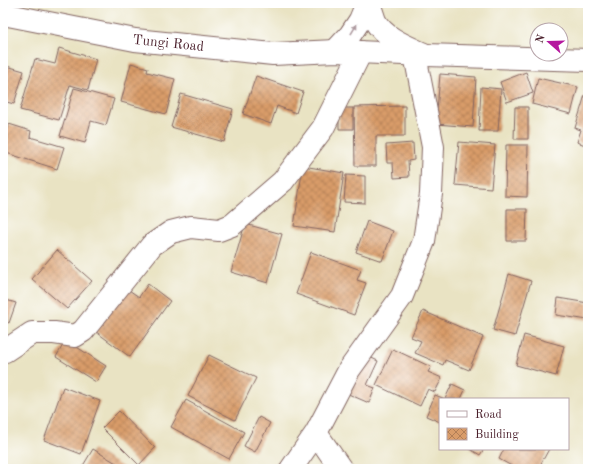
<svg xmlns="http://www.w3.org/2000/svg" width="591" height="472" font-family="'Old Standard TT',serif">
<defs>
<pattern id="building-cross-hatch" width="8" height="8" patternUnits="userSpaceOnUse"><rect width="8" height="8" fill="#d99c69"/><path d="M0 0l8 8M0 8l8-8" fill="none" stroke="#b27f57"/></pattern>
</defs>
<rect width="100%" height="100%" fill="#fff"/>
<filter id="ink" filterUnits="userSpaceOnUse"><feTurbulence type="fractalNoise" baseFrequency=".025" numOctaves="2"/><feDisplacementMap in="SourceGraphic" scale="8" xChannelSelector="R" yChannelSelector="G"/><feConvolveMatrix kernelMatrix="1 2 1 2 8 2 1 2 1" color-interpolation-filters="sRGB"/></filter>
<filter id="wash" filterUnits="userSpaceOnUse"><feTurbulence type="fractalNoise" baseFrequency=".012" numOctaves="4" result="noise"/><feDisplacementMap in="SourceGraphic" scale="16" xChannelSelector="R" yChannelSelector="G"/><feGaussianBlur stdDeviation="0.9" result="paint"/><feColorMatrix in="noise" values="0 0 0 0 0 0 0 0 0 0 0 0 0 0 0 0 0 1.4 0 .05"/><feComposite in="paint" operator="in"/></filter>
<g filter="url(#wash)">
<rect width="100%" height="100%" fill="#e9e3c3"/>
<g id="blocks">
<path fill="url(#building-cross-hatch)" d="M59,48L96,59L88,90L70,85L59,120L20,110L35,59L55,64Z
M131,63L148,68L147,72L175,79L166,114L121,102Z
M3,65L24,71L14,104L3,101Z
M526,72L533,93L507,102L500,82Z
M440,74L476,77L473,127L436,124Z
M256,76L303,92L296,113L277,106L271,124L243,114Z
M538,78L578,87L571,114L532,104Z
M481,87L501,89L498,131H479Z
M74,88L114,99L106,125L91,121L85,143L60,136Z
M181,94L233,109L224,142L171,127Z
M585,95L588,96V146L577,142L581,130L575,128Z
M405,106V136H376V166H355L354,107Z
M515,107H528V139H514Z
M339,108H353V129H339Z
M9,124L31,131L30,137L64,147L57,169L3,152V145Z
M459,142L495,145L491,188L455,185Z
M413,143L414,160L408,161L409,177L394,178L393,163H387L386,145Z
M506,145H528L527,197L505,196Z
M303,166L344,173L335,232L294,226Z
M346,175L365,176V203L344,202Z
M507,209H527L526,241H507Z
M367,221L393,231L382,261L356,252Z
M245,224L282,234L268,283L231,272Z
M57,250L92,281L67,309L32,279Z
M311,252L361,270L357,280L366,283L354,315L296,294Z
M509,274L531,281L515,336L493,330Z
M148,284L170,301L130,357L95,331L126,288L139,297Z
M558,298L588,303V320L556,315Z
M3,299L16,303L9,323L3,320Z
M423,311L483,337L469,370L445,360L443,365L415,353L421,341L411,337Z
M524,335L564,346L556,376L516,365Z
M66,340L106,366L96,382L56,357Z
M393,349L431,367L428,372L442,378L435,392L428,389L420,406L376,385Z
M363,354L378,361L367,385L375,388L369,403L346,393Z
M209,355L256,378L235,420L188,396Z
M452,384L465,390L461,399H445Z
M63,387L100,401L81,454L44,440Z
M435,395L445,399H440V422L426,416Z
M186,400L244,432L229,459L171,427Z
M119,411L155,448L139,465L102,428Z
M259,417L270,423L255,452L244,446Z
M93,449L126,469H81Z
M470,449H484L480,455Z
M504,449H549L538,469H517L499,459Z"/>
</g>
</g>
<g filter="url(#ink)">
<use href="#blocks" fill-opacity="0" stroke="#826460" stroke-width="1"/>
<g fill="none" stroke-linecap="round" stroke-linejoin="round">
<defs>
<path id="street" d="M5,351L32,333H54L75,336L83,331L152,245L171,232L191,227L219,230L232,225L283,181L323,128L361,52
M316,433L341,469
M291,469L316,433L349,370L402,296L424,241L431,194L433,147L415,55"/>
<g id="secondary">
<path d="M369,3C371,9 373,15 375,21C385,39 409,47 426,55L588,60"/>
<path id="s1" d="M3,14L135,40L273,54L335,51L426,55"/>
<path d="M335,51L350,35L360,20L367,3"/>
</g>
</defs>
<use href="#street" stroke="#826460" stroke-width="24"/>
<use href="#secondary" stroke="#826460" stroke-width="24"/>
<use href="#street" stroke="#fff" stroke-width="22"/>
<use href="#secondary" stroke="#fff" stroke-width="22"/>
</g>
<defs><path id="oneway-solid" d="M-6-.8H1V-3.2L6.5 0L1 3.2V.8H-6Z"/></defs>
<use fill="#ae9aa0" href="#oneway-solid" transform="translate(354 29) rotate(-59)"/>
</g>
<g text-anchor="middle" dominant-baseline="central" stroke-width="4" stroke-linejoin="round" paint-order="stroke">
<g font-size="14" fill="#4a1f2b" stroke="#fff">
<text stroke="none"><textPath href="#s1" startOffset="168">Tungi Road</textPath></text>
</g>
</g>
<rect width="591" height="472" fill="none" stroke="#fff" stroke-width="16"/>
<rect x="439" y="398" width="130" height="52" fill="#ffffff" stroke="#b7a5aa"/>
<rect x="447" y="411" width="20" height="6" fill="#ffffff" stroke="#b7a5aa"/>
<text x="475" y="418" font-size="12" fill="#4a1f2b">Road</text>
<rect x="447" y="428" width="20" height="12" fill="url(#building-cross-hatch)" stroke="#b7a5aa"/>
<text x="475" y="438" font-size="12" fill="#4a1f2b">Building</text>
<g transform="translate(549 42) rotate(290)"><circle r="19" fill="#ffffff" stroke="#b7a5aa"/>
<path d="M0-3L7 15L0 10L-7 15Z" fill="#b5179e"/>
<text y="-6" font-size="11" font-weight="bold" text-anchor="middle" fill="#4a1f2b">N</text>
</g>
</svg>
